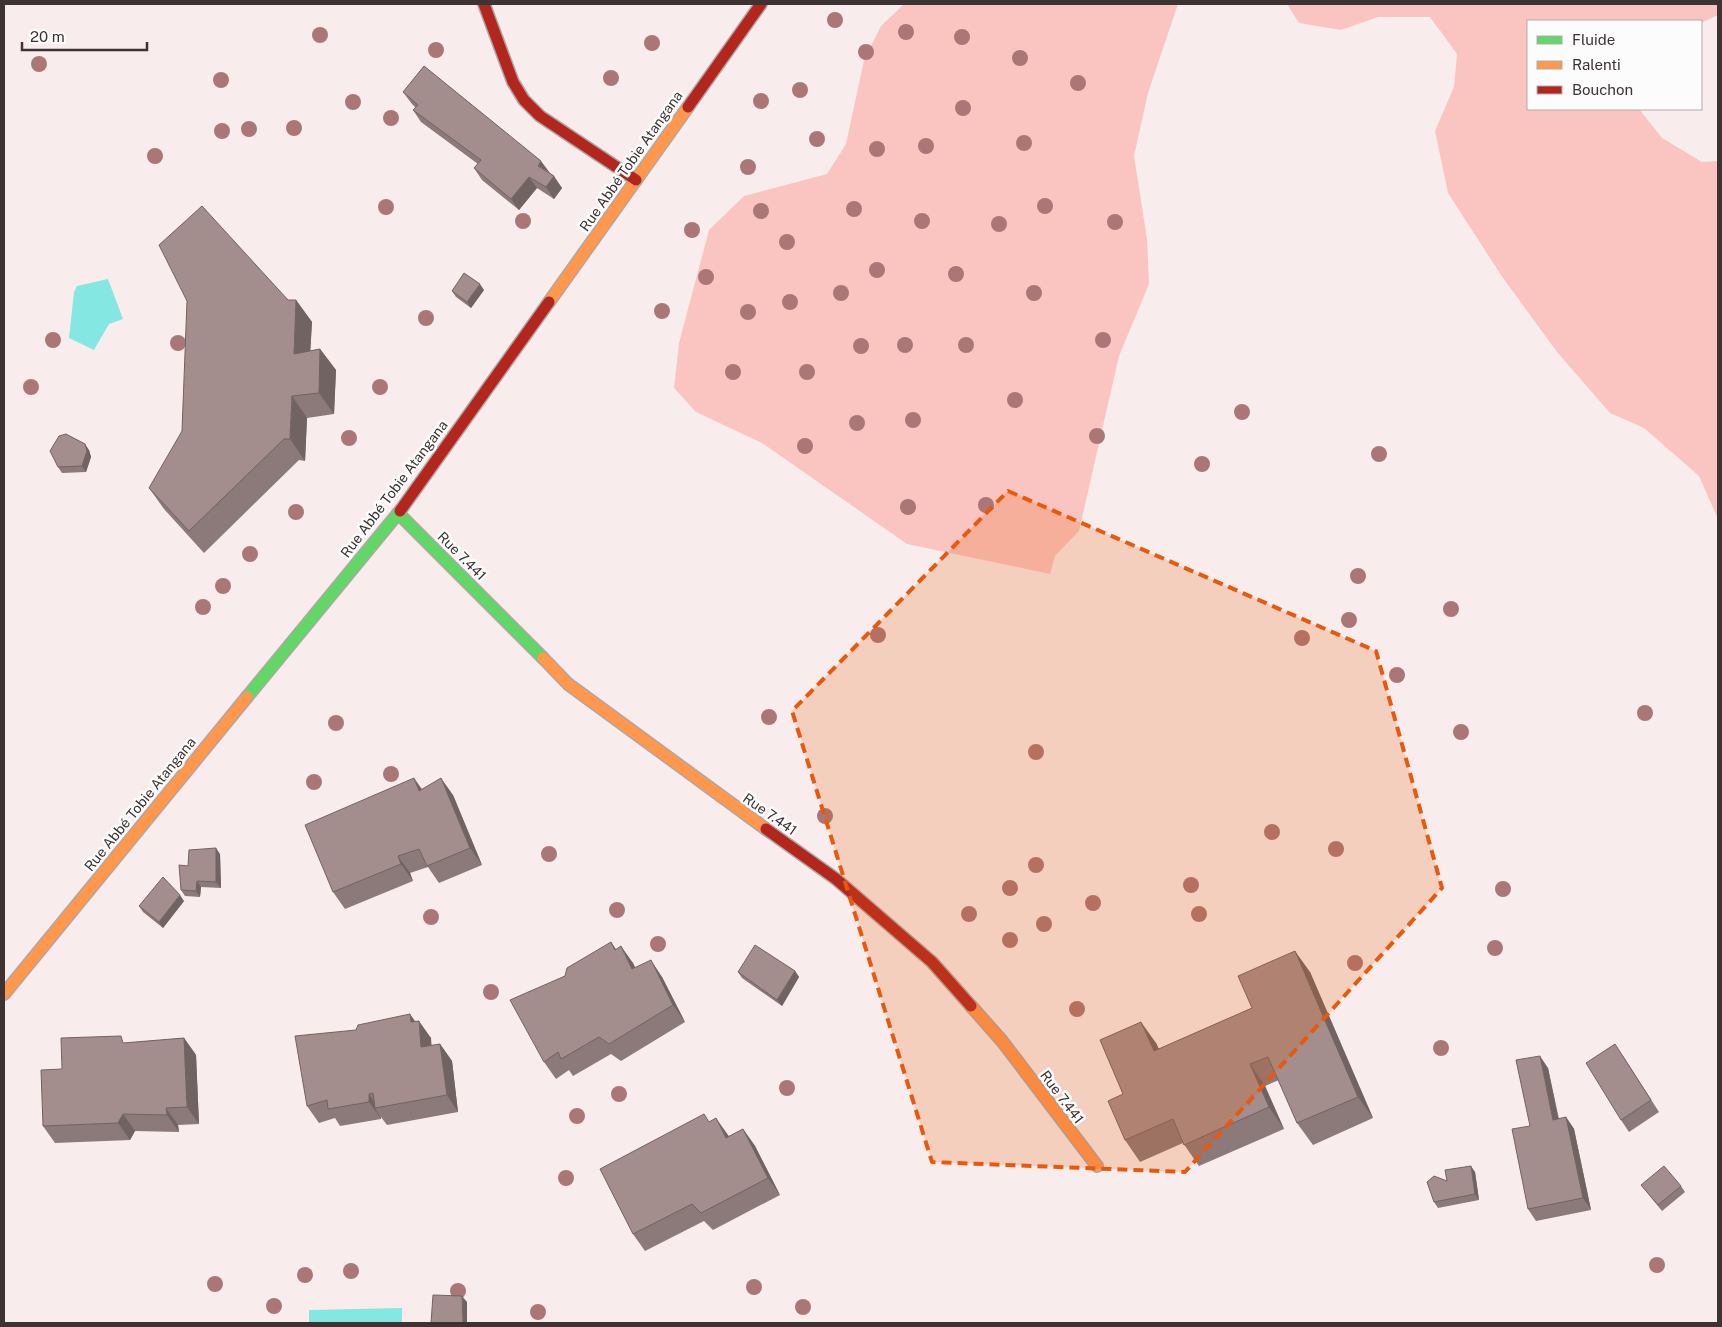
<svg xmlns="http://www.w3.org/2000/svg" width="1722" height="1327" font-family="'Public Sans',sans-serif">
<rect width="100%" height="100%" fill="#f8edec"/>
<path fill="#fac5c0" d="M904,4H1178L1148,93L1134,156L1147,239L1149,284L1119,356L1079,531L1055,556L1050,574L907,544L762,443L696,412L674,388L679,343L709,230L744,196L827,174L846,144L864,60L881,26Z
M1287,4H1718V15L1701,23V21H1528V109H1639L1662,138L1702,162L1718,161V519L1699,476L1644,428L1610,413L1557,352L1503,278L1448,193L1435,131L1454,87L1457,54L1430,17H1378L1341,30L1299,23Z"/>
<path fill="#84e7e1" d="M108,279L123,319L109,324L94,350L69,338L74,292L77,286Z
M402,1308V1323H309V1310Z"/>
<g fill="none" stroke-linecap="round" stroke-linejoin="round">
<defs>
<path id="fast" d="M398,513L543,658
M247,697L400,511"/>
<path id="slow" d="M549,302L688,107
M543,658L568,684L766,829
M4,994L247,697
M971,1006L1002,1041L1097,1166"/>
<path id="jam" d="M484,4L513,82L524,100L540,116L636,180
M688,107L761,4
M400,511L549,302
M766,829L836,879L932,962L971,1006"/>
</defs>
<use href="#fast" stroke="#afa6a5" stroke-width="14"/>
<use href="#slow" stroke="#afa6a5" stroke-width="14"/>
<use href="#jam" stroke="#afa6a5" stroke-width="14"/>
<use href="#fast" stroke="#63d668" stroke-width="11"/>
<use href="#slow" stroke="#ff974d" stroke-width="11"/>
<use href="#jam" stroke="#b3261e" stroke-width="11"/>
</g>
<g fill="#ab7676">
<circle cx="835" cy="20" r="8"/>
<circle cx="906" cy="32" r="8"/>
<circle cx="320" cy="35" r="8"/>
<circle cx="962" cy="37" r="8"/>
<circle cx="652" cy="43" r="8"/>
<circle cx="436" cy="50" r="8"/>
<circle cx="866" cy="52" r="8"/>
<circle cx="1020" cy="58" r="8"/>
<circle cx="39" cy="64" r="8"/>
<circle cx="611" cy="78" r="8"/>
<circle cx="221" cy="80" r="8"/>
<circle cx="1078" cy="83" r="8"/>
<circle cx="800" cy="90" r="8"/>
<circle cx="761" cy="101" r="8"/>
<circle cx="353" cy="102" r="8"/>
<circle cx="963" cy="108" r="8"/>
<circle cx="391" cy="118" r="8"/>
<circle cx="294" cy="128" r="8"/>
<circle cx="249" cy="129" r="8"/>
<circle cx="222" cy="131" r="8"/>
<circle cx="817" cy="139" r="8"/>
<circle cx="1024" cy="143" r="8"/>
<circle cx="926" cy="146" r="8"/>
<circle cx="877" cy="149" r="8"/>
<circle cx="155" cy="156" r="8"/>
<circle cx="748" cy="167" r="8"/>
<circle cx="1045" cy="206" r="8"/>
<circle cx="386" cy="207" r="8"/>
<circle cx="854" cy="209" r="8"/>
<circle cx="761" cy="211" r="8"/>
<circle cx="523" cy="221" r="8"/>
<circle cx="922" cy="221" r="8"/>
<circle cx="1115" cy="222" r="8"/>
<circle cx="999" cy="224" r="8"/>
<circle cx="692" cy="230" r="8"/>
<circle cx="787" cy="242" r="8"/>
<circle cx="877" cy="270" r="8"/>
<circle cx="956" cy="274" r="8"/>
<circle cx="706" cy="277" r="8"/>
<circle cx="841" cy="293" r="8"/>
<circle cx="1034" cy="293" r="8"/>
<circle cx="790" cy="302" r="8"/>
<circle cx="662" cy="311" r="8"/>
<circle cx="748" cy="312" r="8"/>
<circle cx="426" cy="318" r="8"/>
<circle cx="53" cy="340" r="8"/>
<circle cx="1103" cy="340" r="8"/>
<circle cx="178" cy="343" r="8"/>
<circle cx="905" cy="345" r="8"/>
<circle cx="966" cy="345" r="8"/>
<circle cx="861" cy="346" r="8"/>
<circle cx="733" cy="372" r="8"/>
<circle cx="807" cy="372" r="8"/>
<circle cx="31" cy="387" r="8"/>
<circle cx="380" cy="387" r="8"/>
<circle cx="1015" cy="400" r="8"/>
<circle cx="1242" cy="412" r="8"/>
<circle cx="913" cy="420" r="8"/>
<circle cx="857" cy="423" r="8"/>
<circle cx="1097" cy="436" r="8"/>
<circle cx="349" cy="438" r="8"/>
<circle cx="805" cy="446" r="8"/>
<circle cx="1379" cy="454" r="8"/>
<circle cx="1202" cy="464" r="8"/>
<circle cx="986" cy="505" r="8"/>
<circle cx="908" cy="507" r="8"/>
<circle cx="296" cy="512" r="8"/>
<circle cx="250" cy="554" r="8"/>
<circle cx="1358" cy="576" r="8"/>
<circle cx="223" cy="586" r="8"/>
<circle cx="203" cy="607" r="8"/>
<circle cx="1451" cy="609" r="8"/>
<circle cx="1349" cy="620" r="8"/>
<circle cx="878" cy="635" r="8"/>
<circle cx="1302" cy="638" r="8"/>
<circle cx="1397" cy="675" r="8"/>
<circle cx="1645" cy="713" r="8"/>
<circle cx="769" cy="717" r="8"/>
<circle cx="336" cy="723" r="8"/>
<circle cx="1461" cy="732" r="8"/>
<circle cx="1036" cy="752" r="8"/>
<circle cx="391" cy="774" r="8"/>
<circle cx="314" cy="782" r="8"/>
<circle cx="825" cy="816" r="8"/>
<circle cx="1272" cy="832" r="8"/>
<circle cx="1336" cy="849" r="8"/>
<circle cx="549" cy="854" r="8"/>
<circle cx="1036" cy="865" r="8"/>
<circle cx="1191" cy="885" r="8"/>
<circle cx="1010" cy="888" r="8"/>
<circle cx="1503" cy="889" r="8"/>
<circle cx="1093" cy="903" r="8"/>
<circle cx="617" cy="910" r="8"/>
<circle cx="969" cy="914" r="8"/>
<circle cx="1199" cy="914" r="8"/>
<circle cx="431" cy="917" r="8"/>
<circle cx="1044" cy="924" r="8"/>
<circle cx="1010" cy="940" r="8"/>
<circle cx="658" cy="944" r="8"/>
<circle cx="1495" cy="948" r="8"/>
<circle cx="1355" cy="963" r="8"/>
<circle cx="491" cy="992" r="8"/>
<circle cx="1077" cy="1009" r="8"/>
<circle cx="1441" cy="1048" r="8"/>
<circle cx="787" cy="1088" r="8"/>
<circle cx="619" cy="1094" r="8"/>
<circle cx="577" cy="1116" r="8"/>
<circle cx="566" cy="1178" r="8"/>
<circle cx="1657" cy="1265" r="8"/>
<circle cx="351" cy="1271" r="8"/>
<circle cx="305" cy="1275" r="8"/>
<circle cx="215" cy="1284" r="8"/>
<circle cx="754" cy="1287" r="8"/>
<circle cx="458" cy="1291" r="8"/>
<circle cx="274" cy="1306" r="8"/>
<circle cx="803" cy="1307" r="8"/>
<circle cx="538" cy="1312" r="8"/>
</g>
<path fill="#8c7979" d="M403,92L550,173L562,188L554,199L537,188L519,210L482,180L474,168L478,164L421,122L413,110L416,108L412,104Z
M484,290L471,308L456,297L452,291Z
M288,300H296L312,322L310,351L320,349L336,370L334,414L307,418L305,461L299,460L204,553L164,509L149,488Z
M89,450L91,457L86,472L62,473L58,467Z
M422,789L453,795L482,865L439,883L428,867L410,873L413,881L345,909L333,892Z
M220,854L221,888L201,887L200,897L185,896L181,890L188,866Z
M184,901L163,928L143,912L139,906Z
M611,942L616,949L633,963L635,968L662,977L685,1022L621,1061L611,1054L573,1076L569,1070L556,1079L544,1062L565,976Z
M795,971L799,977L782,1006L742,978L738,972Z
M1310,972L1373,1118L1313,1145L1297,1123L1279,1080L1265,1086L1284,1129L1199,1166L1183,1143L1140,1162L1125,1140L1123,1094L1156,1043L1159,1049L1252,1008Z
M415,1021L431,1038V1046L440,1044L452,1061L458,1112L387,1125L381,1117V1119L340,1126L335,1118L319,1123L307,1106L356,1030Z
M184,1038L196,1055L199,1124L178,1125L179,1132L135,1131L130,1140L55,1143L43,1126L62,1069L126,1043Z
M1623,1056L1659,1112L1629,1132L1621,1120Z
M1548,1068L1559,1119L1566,1117L1574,1129L1591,1210L1536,1221L1528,1209Z
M709,1122L729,1136L743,1129L755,1146L780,1195L713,1230L704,1221L645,1251L633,1234Z
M1475,1172L1479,1200L1438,1208L1434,1202Z
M1641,1185L1681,1186L1685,1192L1662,1211Z"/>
<path fill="#726363" d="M541,161L550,173L538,166Z
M554,176L562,188L554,199L546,187Z
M529,177L537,188L519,210L511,199Z
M480,284L484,290L471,308L467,302Z
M296,300L312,322L309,375L294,354Z
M320,349L336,370L334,414L319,393Z
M292,396L307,418L305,461L290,439Z
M85,444L89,450L91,457L86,472L82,466Z
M414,778L426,795L419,791Z
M441,778L453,795L482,865L470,848Z
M216,848L220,854L221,888L216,882Z
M398,856L410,873L413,881L401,864Z
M197,881L201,887L200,897L196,891Z
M180,895L184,901L163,928L159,922Z
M621,946L633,963L644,986L632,969Z
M1295,951L1310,972L1373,1118L1358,1097Z
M651,960L662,977L685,1022L673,1005Z
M795,971L799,977L782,1006L777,1000Z
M410,1014L420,1028L419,1021L431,1038L433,1064L421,1047L411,1022Z
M1141,1022L1156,1043L1169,1073L1154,1051Z
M184,1038L196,1055L199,1124L187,1107Z
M440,1044L452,1061L458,1112L447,1095Z
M1540,1056L1548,1068L1561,1132L1553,1120Z
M1250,1064L1265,1086L1284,1129L1269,1107Z
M369,1094L378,1107L375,1108L381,1119L369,1102Z
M166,1108L178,1125L179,1132L167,1115Z
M123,1114L135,1131L130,1140L118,1123Z
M1566,1117L1574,1129L1591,1210L1583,1198Z
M716,1118L728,1135L738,1155L726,1138Z
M743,1129L755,1146L780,1195L768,1178Z
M1471,1166L1475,1172L1479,1200L1475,1194Z
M462,1296L467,1302V1323H463Z"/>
<path fill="#a38d8d" stroke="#726363" d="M424,66L541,161L538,166L554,176L546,187L529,177L511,199L474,168L481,160L413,110L418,105L403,92Z
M202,206L288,300H296L294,354L320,349L319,393L292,396L290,439H284L189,531L149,488L182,431L187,301L159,245Z
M464,273L480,284L467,302L452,291Z
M66,434L85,444L87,451L82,466L58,467L50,451L59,436Z
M414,778L419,791L441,778L470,848L427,866L419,849L398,856L401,864L333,892L305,825Z
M216,848V882L197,881L196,891L181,890L179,865L188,866L189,850Z
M163,877L180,895L159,922L139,906Z
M611,942L615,950L621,946L632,969L651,960L673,1005L609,1044L599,1037L561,1059L558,1052L544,1062L510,1000L565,976L567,968Z
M755,945L795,971L777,1000L738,972Z
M1295,951L1358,1097L1297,1123L1268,1057L1250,1064L1269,1107L1184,1145L1173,1119L1125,1140L1108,1101L1123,1094L1100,1040L1141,1022L1154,1051L1252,1008L1238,976Z
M410,1014L411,1022L419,1021L421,1047L440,1044L447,1095L375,1108L373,1093L369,1094V1102L328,1109L327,1100L307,1106L295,1036L356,1030L358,1025Z
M121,1036L123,1043L184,1038L187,1107L166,1108L167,1115L123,1114L118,1123L43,1126L41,1070L62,1069L61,1038Z
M1615,1044L1651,1100L1621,1120L1586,1063Z
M1540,1056L1553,1120L1566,1117L1583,1198L1528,1209L1512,1129L1530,1126L1516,1060Z
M704,1114L709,1122L716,1118L726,1138L743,1129L768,1178L701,1213L692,1204L633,1234L600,1169Z
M1471,1166L1475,1194L1434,1202L1427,1182L1434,1176L1447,1181L1445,1170Z
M1664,1166L1681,1186L1658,1205L1641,1185Z
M433,1295L462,1296L463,1323H431Z"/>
<path fill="#e8590c" fill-opacity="0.2" stroke="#e8590c" stroke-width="4" stroke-dasharray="10 6" stroke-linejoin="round" d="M1008,491L1376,651L1442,888L1185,1172L932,1162L792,711Z"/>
<g text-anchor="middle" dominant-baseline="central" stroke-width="5" stroke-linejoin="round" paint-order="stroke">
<g font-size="14" fill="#3c3332" stroke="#fcfcfc">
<text transform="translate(631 161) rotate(-55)">Rue Abbé Tobie Atangana</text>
<text transform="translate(394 489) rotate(-53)">Rue Abbé Tobie Atangana</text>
<text transform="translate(462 556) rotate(45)">Rue 7.441</text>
<text transform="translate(140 804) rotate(-51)">Rue Abbé Tobie Atangana</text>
<text transform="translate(770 814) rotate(35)">Rue 7.441</text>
<text transform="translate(1062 1097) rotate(53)">Rue 7.441</text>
</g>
</g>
<rect width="1722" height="1327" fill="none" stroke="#3c3332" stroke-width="10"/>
<rect x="1527" y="20" width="175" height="90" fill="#fcfcfc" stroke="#afacab"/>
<rect x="1537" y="36" width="25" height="8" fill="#63d668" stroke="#afacab"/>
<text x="1572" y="45" font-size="15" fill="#3c3332">Fluide</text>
<rect x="1537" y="61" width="25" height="8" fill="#ff974d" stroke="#afacab"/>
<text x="1572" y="70" font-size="15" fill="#3c3332">Ralenti</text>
<rect x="1537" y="86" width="25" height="8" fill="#b3261e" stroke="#afacab"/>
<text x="1572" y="95" font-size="15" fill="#3c3332">Bouchon</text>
<path d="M22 42v8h125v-8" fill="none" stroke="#3c3332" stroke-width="2.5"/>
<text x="30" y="42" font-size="15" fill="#3c3332" stroke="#fcfcfc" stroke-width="4" paint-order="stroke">20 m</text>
</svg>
